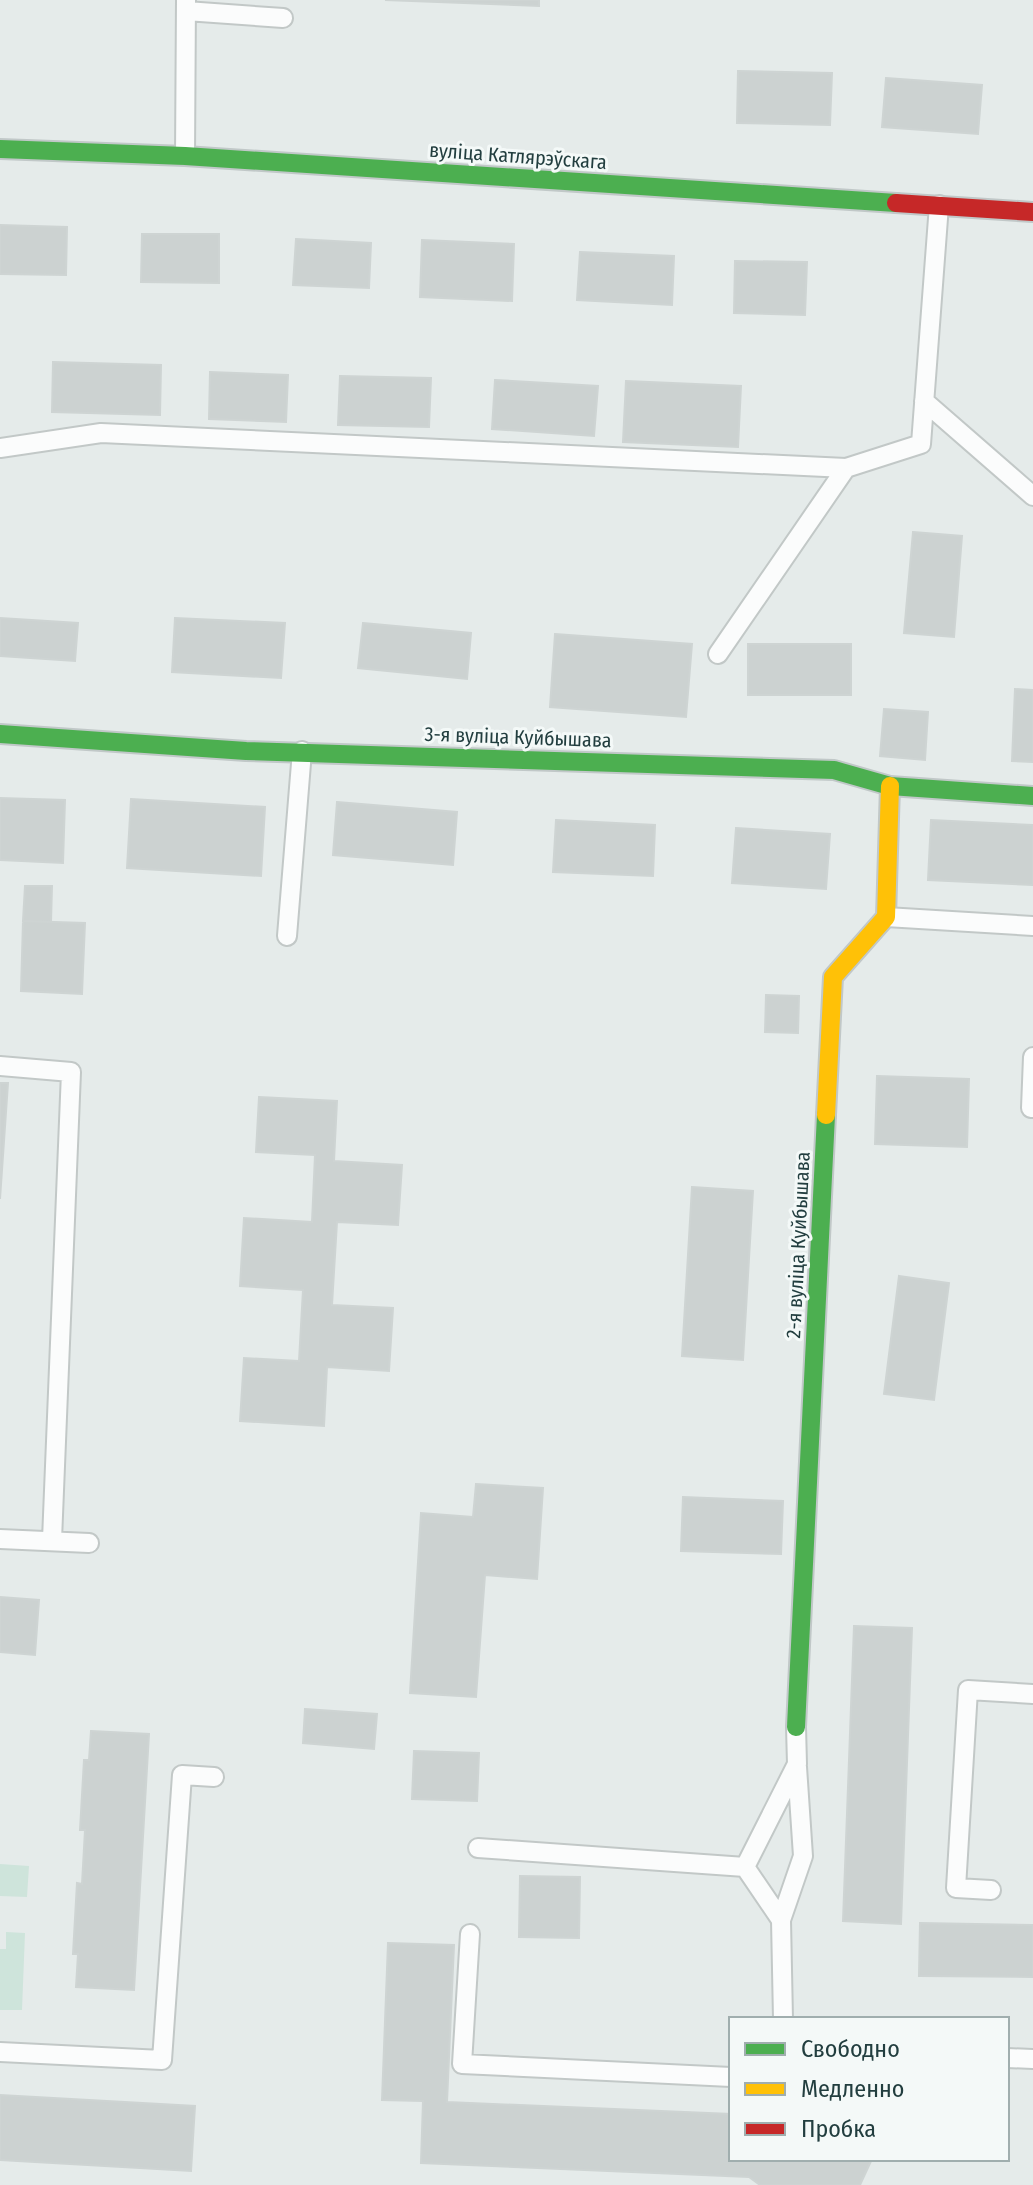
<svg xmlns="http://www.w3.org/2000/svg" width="1033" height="2185" font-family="'Fira Sans Condensed',sans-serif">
<rect width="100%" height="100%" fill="#e5ebea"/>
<path fill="#cee4db" d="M0,1864L29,1866L27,1897L0,1896Z
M6,1932L25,1933L22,2010H0V1949H6Z"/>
<path fill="#ccd2d1" stroke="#ced4d3" stroke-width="2" d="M385,0H539V6Z
M738,71L832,73L830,125L737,123Z
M886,78L982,85L978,134L882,127Z
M0,225L67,227L66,275L0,274Z
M142,234H219V283L141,282Z
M296,239L371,243L369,288L293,285Z
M422,240L514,244L512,301L420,297Z
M580,252L674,256L672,305L577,300Z
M735,261L807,262L805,315L734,313Z
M53,362L161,365L160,415L52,412Z
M210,372L288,375L286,422L209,419Z
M340,376L431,378L429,427L338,425Z
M495,380L598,386L594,436L492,429Z
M626,381L741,386L738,447L623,442Z
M913,532L962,536L954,637L904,633Z
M0,618L78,623L75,661L0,656Z
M175,618L285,623L281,678L172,672Z
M363,623L471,633L467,679L358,668Z
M555,634L692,644L686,717L550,707Z
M748,644H851V695H748Z
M1015,689L1033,690V762L1012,761Z
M884,709L928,712L925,760L880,756Z
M0,798L65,800L63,863L0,860Z
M131,799L265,807L261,876L127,868Z
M337,802L457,812L453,865L333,855Z
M556,820L655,825L653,876L553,872Z
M931,820L1033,825V885L928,880Z
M736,828L830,834L826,889L732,883Z
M25,886H52L51,922L23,921Z
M23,921L85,923L82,994L21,991Z
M766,995L799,996L798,1033L765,1032Z
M877,1076L969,1079L967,1147L875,1144Z
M0,1083H8L0,1199Z
M259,1097L337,1101L334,1161L402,1165L398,1225L337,1222L332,1305L393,1308L389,1371L327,1367L324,1426L240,1421L244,1358L299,1361L303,1290L240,1286L244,1218L312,1222L315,1155L256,1152Z
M692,1187L753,1191L743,1360L682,1356Z
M899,1276L949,1283L934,1400L884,1394Z
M476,1484L543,1488L537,1579L485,1575L476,1697L410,1693L421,1513L473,1517Z
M683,1497L783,1501L781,1554L681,1551Z
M0,1597L39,1600L35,1655L0,1652Z
M854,1626L912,1628L901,1924L843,1921Z
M305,1709L377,1714L374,1749L303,1743Z
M91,1731L149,1734L134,1990L76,1987L78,1954H73L77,1883L82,1884L85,1830H80L84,1760H89Z
M414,1751L479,1753L477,1801L412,1799Z
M520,1876L580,1877L579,1938L519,1937Z
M920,1923L1033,1925V1977L919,1976Z
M388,1943L454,1945L447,2102L731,2114V2159H872L860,2185H760L749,2177L421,2163L423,2101L382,2100Z
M0,2095L195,2106L191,2171L0,2160Z"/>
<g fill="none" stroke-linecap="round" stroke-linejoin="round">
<defs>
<path id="lane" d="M186,11L283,18
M185,156L186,0
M924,401L1033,496
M0,448L101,433L846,468L921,444L939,205
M718,654L846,468
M886,917L1033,926
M287,936L302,751
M1033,1057L1031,1108H1033
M0,1066L71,1072L52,1540
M0,1539L89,1543
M478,1848L745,1867
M991,1890L956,1888L968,1690L1033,1694
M781,1920L803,1856L797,1767
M470,1934L462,2064L731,2077
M783,2019L781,1920L745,1867L797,1764L796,1727
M0,2052L162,2060L182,1775L214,1777
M1007,2058L1033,2059"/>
<path id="fast" d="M0,149L185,156L896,203
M0,734L246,751L834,770L890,786L1033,796
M796,1727L826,1115"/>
<path id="slow" d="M826,1115L833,977L886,917L890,786"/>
<path id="jam" d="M896,203L1033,212"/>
</defs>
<use href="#lane" stroke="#c2c8c7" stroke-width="22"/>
<use href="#fast" stroke="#c1c8c8" stroke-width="22"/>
<use href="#slow" stroke="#c1c8c8" stroke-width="22"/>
<use href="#jam" stroke="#c1c8c8" stroke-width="22"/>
<use href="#lane" stroke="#fbfcfc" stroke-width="18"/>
<use href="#fast" stroke="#4caf50" stroke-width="18"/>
<use href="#slow" stroke="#ffc107" stroke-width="18"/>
<use href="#jam" stroke="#c62828" stroke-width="18"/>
</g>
<g text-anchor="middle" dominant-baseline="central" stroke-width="6" stroke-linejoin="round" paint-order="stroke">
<g font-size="20" fill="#223e3f" stroke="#f4f9f8">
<text transform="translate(518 156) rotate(4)">вуліца Катлярэўскага</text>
<text transform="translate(518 737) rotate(2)">3-я вуліца Куйбышава</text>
<text transform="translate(798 1245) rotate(-87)">2-я вуліца Куйбышава</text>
</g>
</g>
<rect x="729" y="2017" width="280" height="144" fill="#f4f9f8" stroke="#a0aeae" stroke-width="2"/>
<rect x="745" y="2043" width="40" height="12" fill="#4caf50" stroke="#a0aeae" stroke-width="2"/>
<text x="801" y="2057" font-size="24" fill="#223e3f">Свободно</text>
<rect x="745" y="2083" width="40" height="12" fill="#ffc107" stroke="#a0aeae" stroke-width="2"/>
<text x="801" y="2097" font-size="24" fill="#223e3f">Медленно</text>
<rect x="745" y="2123" width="40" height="12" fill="#c62828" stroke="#a0aeae" stroke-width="2"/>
<text x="801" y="2137" font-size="24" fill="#223e3f">Пробка</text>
</svg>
